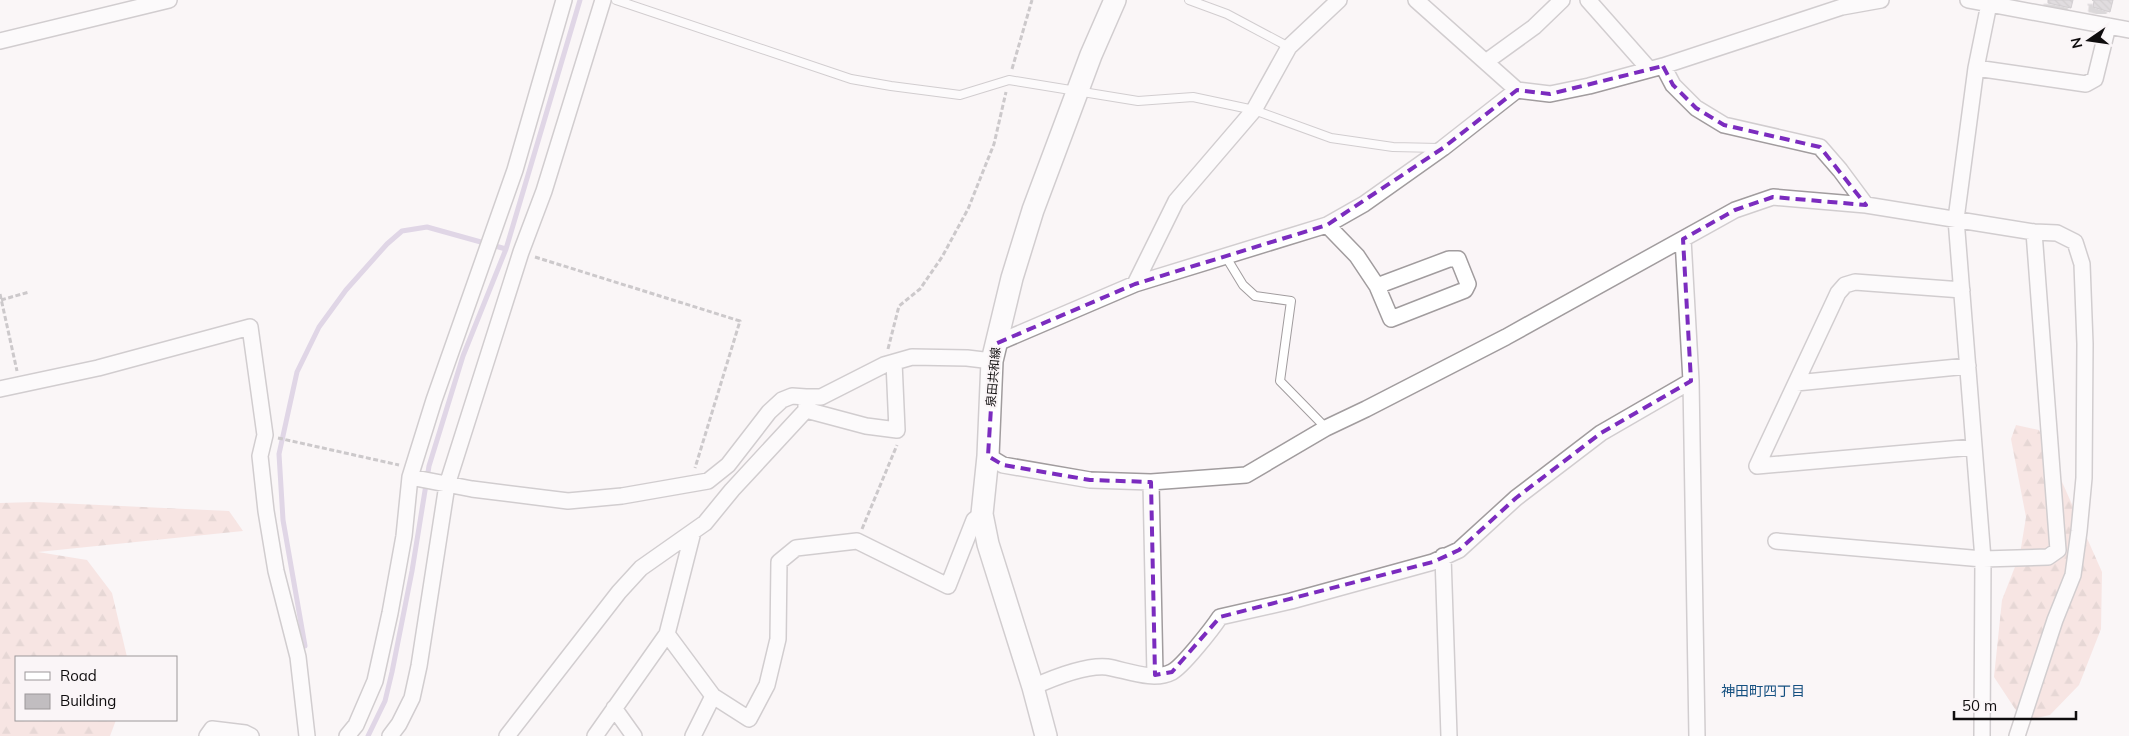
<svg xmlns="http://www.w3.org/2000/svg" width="2129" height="736" font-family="Mulish,'Noto Sans JP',sans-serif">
<defs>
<pattern id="forest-firs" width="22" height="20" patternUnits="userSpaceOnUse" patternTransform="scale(1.25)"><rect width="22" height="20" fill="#f3d1ca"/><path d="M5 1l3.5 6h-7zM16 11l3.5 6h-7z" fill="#cfb2ac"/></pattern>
<pattern id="building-back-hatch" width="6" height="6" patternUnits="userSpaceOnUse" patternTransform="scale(1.25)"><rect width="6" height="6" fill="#c1bdc0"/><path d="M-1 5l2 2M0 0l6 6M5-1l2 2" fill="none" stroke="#a5a1a4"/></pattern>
<filter id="shadow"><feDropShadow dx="-4.5" dy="4.5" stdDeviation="0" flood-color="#0004"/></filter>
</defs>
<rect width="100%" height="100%" fill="#faf5f7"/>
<path fill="url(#forest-firs)" d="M2016,425L2039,430L2102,572L2101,629L2079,685L2050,715L2023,721L1994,677L2002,600L2020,554L2026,517L2011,439Z
M35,502L229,511L243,531L38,552L87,560L112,593L127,657H16V720H116L110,736H0V503Z"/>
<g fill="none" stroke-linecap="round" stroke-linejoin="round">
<path stroke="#c0afd0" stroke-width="5" d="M305,646L283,520L279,454L297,372L319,327L346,290L387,244L402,231L427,227L506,249
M368,736L385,701L392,672L412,571L429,466L463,356L506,249L580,0"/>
</g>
<path fill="url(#building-back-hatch)" stroke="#a29ea2" filter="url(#shadow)" d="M2048,0H2073L2071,8L2048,3Z
M2092,0H2113L2110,12L2093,7L2094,1Z"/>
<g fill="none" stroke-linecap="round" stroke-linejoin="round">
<defs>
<path id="lane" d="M616,0L851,79L891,86L960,95L1009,80L1138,101L1193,97L1254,110L1331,138L1393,147L1439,148
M1189,0L1227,14L1289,47
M1226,257L1243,285L1255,296L1291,301L1280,381L1326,428"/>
<path id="street" d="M1416,0L1517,90L1550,94L1589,86L1663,66L1842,7L1881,0
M1588,0L1649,69
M1968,0L2129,30
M0,41L169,0
M1487,61L1534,27L1562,0
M1663,66L1673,85L1696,108L1724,125L1820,147L1840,170L1866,205
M1976,68L2086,84L2095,79L2108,26
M1327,225L1357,256L1377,286L1391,319L1465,290L1468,284L1458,259H1449L1377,286
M1683,239L1691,381L1697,736
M1135,284L1176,201L1254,110L1289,47L1339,0
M1962,290L1855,282L1845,285L1838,293L1757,466L1974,447
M995,344L1135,284L1327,225L1364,204L1443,148L1517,90
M1796,383L1968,366
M0,389L98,368L250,327L265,435L260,456L266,511L276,571L298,657L307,736
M806,397H821L884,365L912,357L967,358L992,361
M806,410L866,426L897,430L894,362
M988,456L1003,465L1090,480L1151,482L1246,475L1326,428L1366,409L1506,337L1735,210L1773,197L1866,205L2034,232L2057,233L2075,242L2082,264L2085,344L2084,478L2079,531L2073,575L2055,620L2017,736
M410,477L472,489L568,501L622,496L708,481L728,465L769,412L782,400L792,396L806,397V410L732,490L705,523L641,568L619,592L507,736
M1151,482L1155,675
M1776,541L1983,559L2048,557L2058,550L2034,232
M1443,556L1449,736
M667,634L713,696L693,736
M1033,687C1053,678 1086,665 1107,667C1126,670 1153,682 1172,672C1183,666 1212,629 1220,617L1291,601L1433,562L1459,550L1516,498L1601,433L1691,381
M713,696L749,719L767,685L778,639L779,562L796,548L857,541L948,586L974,520L982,514
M614,708L634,736
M207,736L212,729L245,733L251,736
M347,736L356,725L375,681L390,613L404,536L410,477L434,400L515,170L564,0
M390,736L399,724L412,698L419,666L447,485L521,252L544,191L603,0
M595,736L667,634L693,532
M1982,736L1983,559L1956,219L1976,68L1989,4"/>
<path id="secondary" d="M1046,736L1033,687L988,544L982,514L988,456L992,361L1012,278L1033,210L1091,55L1115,0"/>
</defs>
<use href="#lane" stroke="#a19c9e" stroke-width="10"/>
<use href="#street" stroke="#a19c9e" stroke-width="18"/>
<use href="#secondary" stroke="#a19c9e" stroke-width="24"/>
<path stroke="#969294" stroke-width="3" stroke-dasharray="5 2.5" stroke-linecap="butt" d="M1012,69L1032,0
M535,257L740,321L695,468
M0,294L17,371
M1,300L29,292
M888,349L899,306L920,289L942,257L968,209L994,144L1006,92
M278,438L399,465
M862,529L897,445"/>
<use href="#lane" stroke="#fff" stroke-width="8"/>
<use href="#street" stroke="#fff" stroke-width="15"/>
<use href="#secondary" stroke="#fff" stroke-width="21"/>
</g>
<path d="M0 0H2129V736H0ZM1663,66L1673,85L1696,108L1724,125L1820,147L1866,205L1773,197L1735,210L1683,239L1691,381L1601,433L1516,498L1459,550L1433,562L1220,617L1172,672L1155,675L1151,482L1090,480L1003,465L988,456L995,344L1135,284L1327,225L1443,148L1517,90L1550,94Z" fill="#faf5f7" fill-opacity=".55" fill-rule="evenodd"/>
<path fill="none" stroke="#7b2cbf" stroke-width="4" stroke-dasharray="10 6" stroke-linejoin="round" d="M1663,66L1673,85L1696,108L1724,125L1820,147L1866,205L1773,197L1735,210L1683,239L1691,381L1601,433L1516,498L1459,550L1433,562L1220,617L1172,672L1155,675L1151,482L1090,480L1003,465L988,456L995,344L1135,284L1327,225L1443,148L1517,90L1550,94Z"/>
<g text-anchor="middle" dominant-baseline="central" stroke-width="4" stroke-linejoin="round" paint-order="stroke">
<g font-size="12" fill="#0f0d0e" stroke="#faf5f7">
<text transform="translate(993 377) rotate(-85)">泉田共和線</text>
</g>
<g font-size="14" fill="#145080" stroke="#faf5f7">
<text x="1763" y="691">神田町四丁目</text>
</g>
</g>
<rect x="15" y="656" width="162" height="65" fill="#faf5f7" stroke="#9c989a"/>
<rect x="25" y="672" width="25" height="8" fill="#ffffff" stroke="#9c989a"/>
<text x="60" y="681" font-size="15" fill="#0f0d0e">Road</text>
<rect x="25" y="694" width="25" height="15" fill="#c1bdc0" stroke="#9c989a"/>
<text x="60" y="706" font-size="15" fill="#0f0d0e">Building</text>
<g transform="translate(2089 40) rotate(257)" stroke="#faf5f7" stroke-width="4" paint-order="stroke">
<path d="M0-4L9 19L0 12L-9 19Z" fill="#0f0d0e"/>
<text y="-8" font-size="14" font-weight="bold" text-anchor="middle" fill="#0f0d0e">N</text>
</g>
<path d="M1954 711v8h122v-8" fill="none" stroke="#0f0d0e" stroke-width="2.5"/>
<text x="1962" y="711" font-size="15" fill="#0f0d0e" stroke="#faf5f7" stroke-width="4" paint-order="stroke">50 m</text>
</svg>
